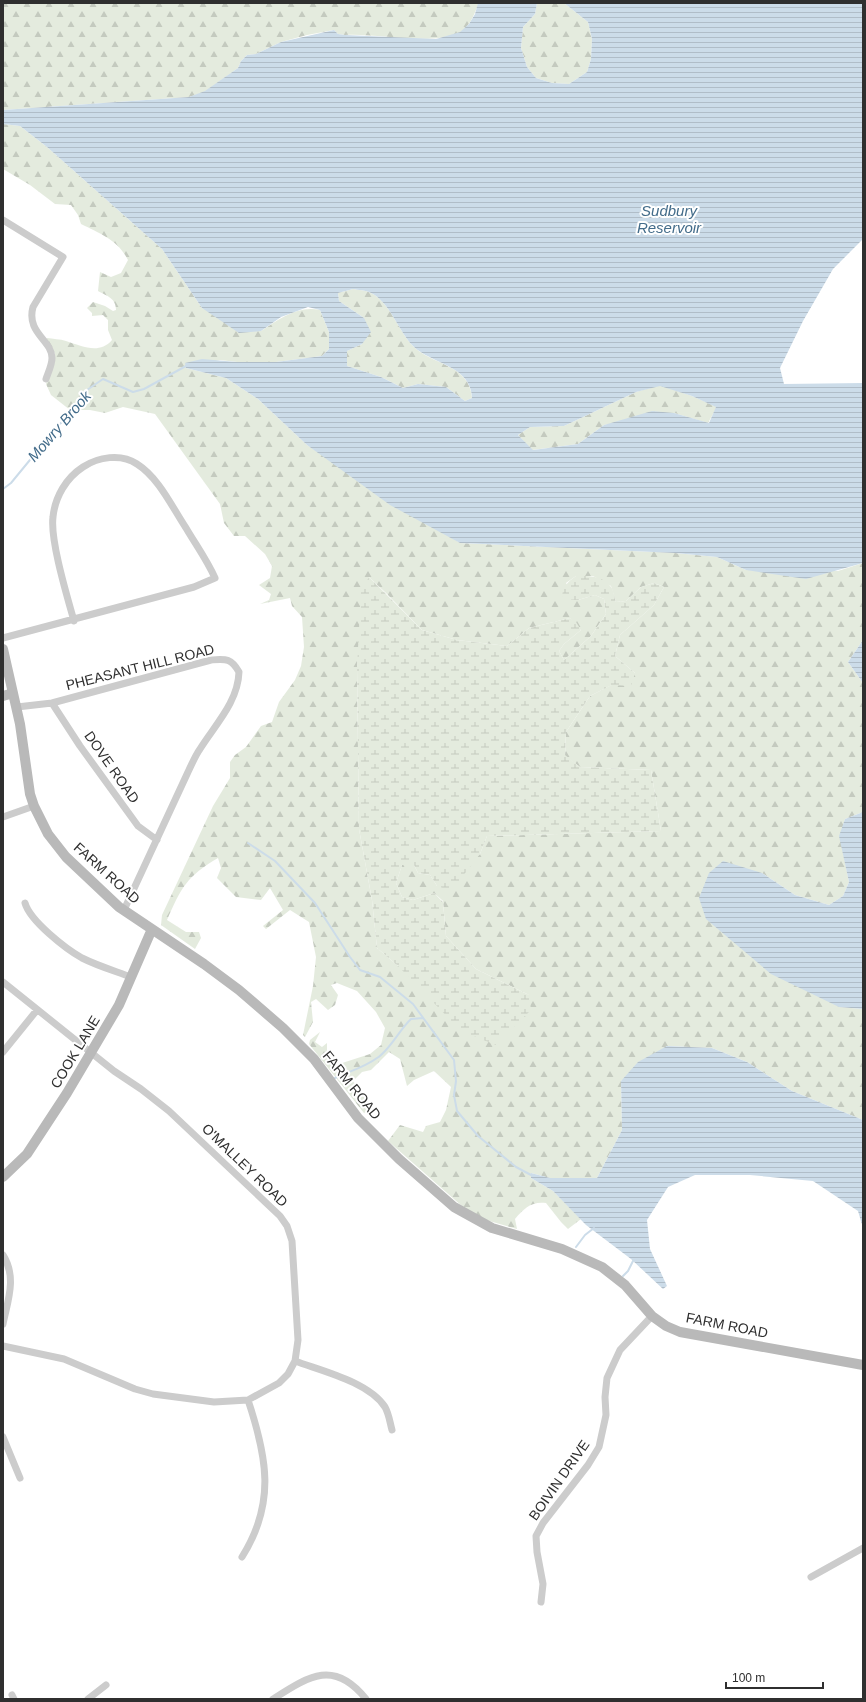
<svg xmlns="http://www.w3.org/2000/svg" width="866" height="1702" font-family="Arial,sans-serif">
<defs>
<pattern id="forest-firs" width="22" height="20" patternUnits="userSpaceOnUse"><rect width="22" height="20" fill="#e4ebde"/><path d="M5 1l3.5 6h-7zM16 11l3.5 6h-7z" fill="#c4cabf"/></pattern>
<pattern id="wetland-marsh" width="20" height="14" patternUnits="userSpaceOnUse"><rect width="20" height="14" fill="#e4ebde"/><path d="M1 5h8M5 5V1M11 12h8M15 12V8" fill="none" stroke="#c4cabf"/></pattern>
<pattern id="water-rules" width="6" height="5" patternUnits="userSpaceOnUse"><rect width="6" height="5" fill="#ccdce9"/><path d="M0 2.5h6" fill="none" stroke="#b0bdc8"/></pattern>
</defs>
<rect width="100%" height="100%" fill="#fff"/>
<path fill="url(#forest-firs)" fill-rule="evenodd" d="M3,3H478V5C474,15 469,28 459,33C428,46 379,33 345,35L338,34L334,30L307,35L281,42L256,54L247,55L241,61L238,68L205,92L189,97L3,110Z
M537,3H564L588,22L592,39L591,59L587,72L569,84L552,83L536,78L527,67L521,48L523,27L535,14Z
M3,124L20,126L47,147L162,249L202,308L261,331C279,319 298,305 320,310L329,332V349L322,356L276,362H237L220,360L186,368L226,378L258,399L307,445L460,543L675,553L717,557L746,570L838,571L863,563V640L848,662L863,683V812L845,819L840,836L849,882L843,896L829,905L795,895L762,873L839,1007L863,1009V1120L792,1091L747,1062L712,1048L667,1046L621,1081L622,1130L597,1178H550L531,1173V1178L553,1191L581,1219L568,1229L561,1222L546,1203C532,1201 524,1208 515,1219L517,1229L486,1220L463,1207L388,1141L400,1125L423,1132L426,1126L440,1122L446,1110L451,1087L434,1071L414,1080L407,1086L400,1059L389,1052L371,1070L362,1072L353,1081L373,1109L364,1113L309,1044L310,1040L320,1032L315,1042L322,1047L327,1043V1056L336,1065L370,1054L381,1045L385,1028L376,1012L357,991L337,983L331,985L338,995L335,1005L328,1010L316,999L311,1002L313,1022L305,1037L303,1035L313,986L316,957L309,922L290,910L266,929L263,926L283,910L270,888L261,900L236,897L217,878L221,868L218,858C187,876 181,888 167,920L186,932H199L201,938L195,949L161,925L162,915L213,806L230,778V762L235,755L246,747L261,726L272,722L279,702L295,680L301,666L304,647L302,617L292,606L290,598L260,604L269,600L271,594L259,585L270,578L272,566L265,554L245,536H234L224,523L220,504L155,414L123,407L105,413L90,410H70L51,395L46,384L53,366L55,353L45,342L47,338C53,339 60,339 66,341C82,346 99,355 112,340L108,330V320L103,315L92,316V313L87,308L93,302L105,306L113,311L116,310C116,298 107,296 98,291L100,272L111,277L121,273L128,260C118,240 101,234 81,224L78,215L71,205L55,204L30,185L3,169ZM576,576H593L611,586L616,602L626,601L641,587L654,583L664,587L654,605L620,635L615,656L635,673L590,696L566,732L565,756L580,767L651,770L661,831L487,836L480,854L437,886L430,875L418,873L414,865H402L396,883L402,897L413,900L434,893L443,901L446,936L476,969L529,995L398,966L377,948L372,900L359,829L357,667L369,577L387,594L422,630L457,640L507,646L529,628L570,618L581,630L564,644L559,651L564,660L591,636L606,614L604,599L595,595L578,600L566,583Z
M353,289C358,290 366,290 371,293C389,301 399,332 413,346C431,365 470,364 472,398L465,401L446,387L418,384L403,388L381,377L347,366V351L362,344L364,318L339,301L338,293Z
M660,385L692,396L717,407L708,423L674,413L604,425L578,444L532,450L518,435L530,427L564,426L636,392Z"/>
<path fill="url(#wetland-marsh)" d="M576,576C588,576 603,575 611,587C614,591 614,597 616,602L626,601L641,587L654,583L664,587L654,605L620,635L615,656L635,673L631,686L612,685L590,696L566,732L565,755L580,767L651,770L661,831L487,836L480,854L451,891L437,886L430,875L418,873L414,865H402L396,883L402,897L413,900L434,893L443,902L446,936L476,969L529,995L531,1010L496,1045L461,1031L398,966L377,948L372,900L359,829L357,667L361,591L369,577L422,630L457,640L507,646L529,628L570,618L576,622L581,630L564,644L559,651L564,660L591,636L606,614L604,599L595,595L578,600L562,599C562,588 567,582 576,576Z"/>
<path fill="url(#water-rules)" fill-rule="evenodd" d="M478,3H537L535,14L523,27L521,48L527,67L536,78L552,83L569,84L587,72L591,59L592,39L588,22L564,3H863V239L833,269L803,321L780,368L784,384L863,383V563L806,579L746,570L717,557L675,553L460,543L390,505L307,445L258,399L226,378L186,368L185,363L202,359L237,362H276L322,356L329,349V332L320,310L308,307L281,317L261,331L239,333L202,308L162,249L47,147L20,126L3,124V110L189,97L205,91L238,68L241,61L247,55L256,54L281,42L334,30L338,34L345,35L436,39L460,32L469,24L475,14ZM353,289C358,290 366,290 371,293C389,301 399,332 413,346C431,364 471,365 472,398L465,401L446,387L418,384L403,388L381,377L347,366V351L362,344L371,332L364,318L339,301L338,293ZM660,386L692,396L716,407L709,423L674,413L652,411L604,425L578,444L533,450L518,435L530,427L564,426L636,392Z
M863,640V683L848,662Z
M863,812V1009L839,1007L771,974L706,919L699,898L709,873L723,861L762,873L795,895L829,905L843,896L849,882L839,836L845,819Z
M667,1046L712,1048L747,1062L792,1091L863,1120V1228L858,1211L813,1181L750,1175H695L668,1187L647,1220L650,1249L667,1286L663,1289L631,1259L586,1225L553,1191L531,1178V1173L550,1178H597L622,1130L621,1081L638,1062Z"/>
<g fill="none" stroke-linecap="round" stroke-linejoin="round">
<path stroke="#ccdce9" stroke-width="2" d="M3,489L11,483L34,455L49,434L76,409L87,390L103,379L133,392L144,389L186,366
M248,843L275,861L315,903L350,957L360,970L380,977L413,1004L454,1060L456,1081L454,1095L457,1111L478,1136L516,1167L531,1175
M335,1078C348,1072 365,1067 377,1058C389,1051 400,1029 411,1019L423,1018
M576,1247L585,1235L594,1228
M623,1276L628,1271L634,1259"/>
<path stroke="#ccc" stroke-width="7" d="M3,220L63,257L33,307C26,333 52,340 52,358C52,365 48,373 46,379
M3,638L194,587L215,578C207,560 196,545 186,528C172,507 159,478 137,464C121,453 98,457 83,467C66,478 55,497 53,517C50,540 67,596 74,621
M52,703L80,746L138,826L157,840
M17,707L52,703L211,660C226,659 231,658 239,672C238,702 215,725 200,749C195,756 192,764 188,772L124,910
M3,817L34,806
M25,903C30,921 66,949 82,958C98,966 115,971 131,977
M3,982L114,1071L141,1089L169,1111L280,1216L287,1226L292,1241L298,1340L295,1361L288,1374L279,1383L248,1400L214,1402L153,1394L135,1389L64,1359L3,1346
M3,1052L37,1010
M3,1255C17,1277 8,1300 3,1324
M295,1361C322,1371 369,1382 385,1407C389,1414 390,1423 392,1430
M3,1437L20,1478
M242,1557C276,1503 267,1457 248,1400
M811,1577L863,1548
M541,1602L543,1584L537,1552L536,1536L543,1523L588,1465L599,1447L606,1415L605,1397L607,1378L620,1350L652,1316
M12,1695L14,1699
M88,1699L106,1685
M273,1699C309,1676 334,1659 366,1699"/>
<path stroke="#b9b9b9" stroke-width="10" d="M3,649L20,724L30,794L34,806L48,834L66,857L119,907L204,964L239,990L283,1028L314,1059L358,1118L399,1159L454,1207L492,1228L562,1249L602,1267L625,1285L652,1316L666,1326L680,1332L863,1365
M3,696L13,693
M3,1177L27,1154L67,1093L119,1005L152,929"/>
</g>
<g text-anchor="middle" dominant-baseline="central" stroke-width="4" stroke-linejoin="round" paint-order="stroke">
<g font-size="14" fill="#2f2f2f" stroke="#fff">
<text transform="translate(140 667) rotate(-14)">PHEASANT HILL ROAD</text>
<text transform="translate(112 767) rotate(55)">DOVE ROAD</text>
<text transform="translate(107 873) rotate(42)">FARM ROAD</text>
<text transform="translate(75 1052) rotate(-59)">COOK LANE</text>
<text transform="translate(352 1085) rotate(51)">FARM ROAD</text>
<text transform="translate(245 1165) rotate(44)">O'MALLEY ROAD</text>
<text transform="translate(727 1325) rotate(11)">FARM ROAD</text>
<text transform="translate(559 1480) rotate(-55)">BOIVIN DRIVE</text>
</g>
<g font-size="15" font-style="italic" fill="#436c8a" stroke="#fff">
<text x="669" y="210">Sudbury<tspan x="669" dy="17">Reservoir</tspan></text>
<text transform="translate(59 426) rotate(-49)">Mowry Brook</text>
</g>
</g>
<rect width="866" height="1702" fill="none" stroke="#2f2f2f" stroke-width="8"/>
<path d="M726 1682v6h97v-6" fill="none" stroke="#2f2f2f" stroke-width="2"/>
<text x="732" y="1682" font-size="12" fill="#2f2f2f" stroke="#ffffff" stroke-width="3" paint-order="stroke">100 m</text>
</svg>
